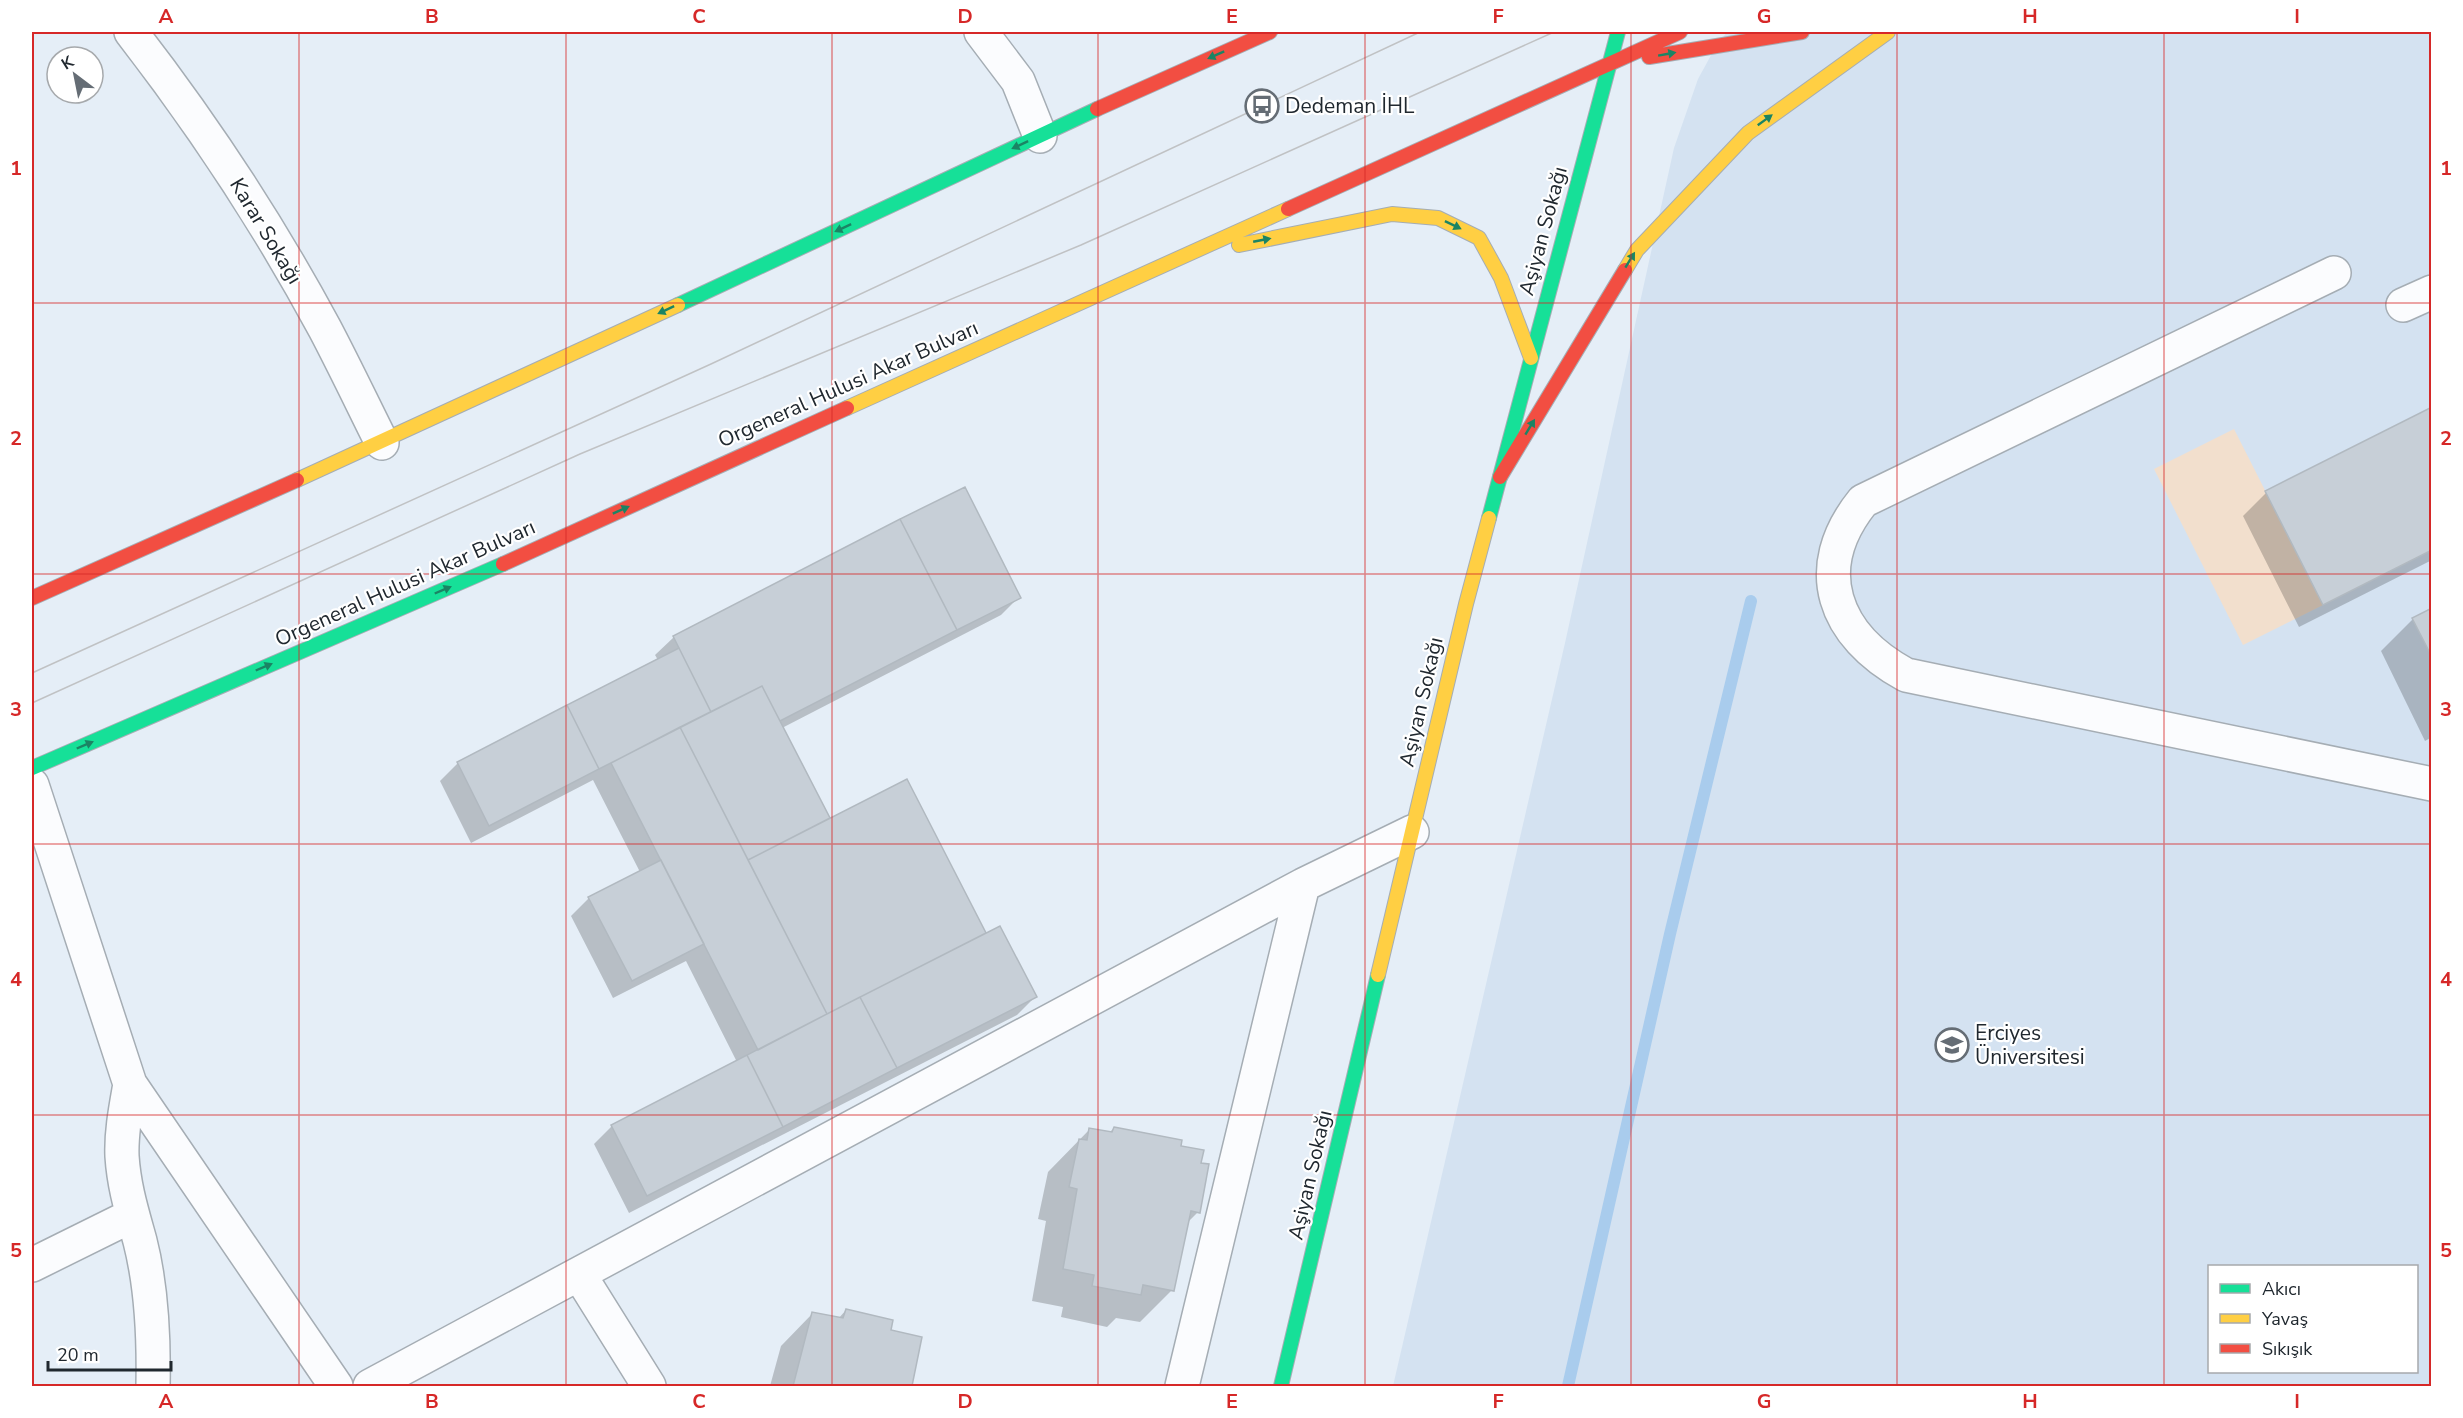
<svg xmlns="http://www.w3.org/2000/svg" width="2463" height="1418" font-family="'Nunito Sans',sans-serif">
<rect width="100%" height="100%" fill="#e5eef7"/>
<path fill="#d4e2f1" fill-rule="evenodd" d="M1727,32H2431V1386H1393L1565,643L1674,148L1698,79L1715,48ZM2210,1266H2416V1372H2210Z"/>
<path fill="#f2dfcd" d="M2234,429L2323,605L2243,645L2154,469Z"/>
<path fill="#0003" d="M2432,408V560L2299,627L2243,516L2266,493Z
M1019,597L1001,615L782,728L829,820L906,781L985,935L1035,997L1017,1015L629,1213L594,1144L612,1126L737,1062L686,961L613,998L571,916L589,898L640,872L593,780L471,843L440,781L458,763L658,660L655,655L674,637Z
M2432,607V737L2425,741L2381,651L2413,619Z
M1114,1128L1179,1147L1199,1164L1198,1212L1187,1223L1172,1290L1140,1322L1116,1318L1107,1327L1061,1317L1063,1307L1032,1301L1046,1221L1038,1219L1048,1172L1090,1129L1109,1133Z
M846,1310L889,1331L920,1338L910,1386H770L781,1346L813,1313L838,1319Z"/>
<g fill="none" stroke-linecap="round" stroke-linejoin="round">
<path stroke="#a9cced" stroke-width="12" d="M1568,1386L1670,934L1751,601"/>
</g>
<path fill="#c7cfd7" stroke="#b1b9c0" stroke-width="1.5" d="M2432,407V550L2323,605L2265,491Z
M965,487L1021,598L957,630L900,519Z
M900,519L957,630L780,721L762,686L711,712L673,636Z
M2432,608V657L2412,618Z
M679,648L711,712L599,769L567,705Z
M762,686L830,818L748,860L680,727Z
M567,705L599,769L489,826L457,762Z
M680,727L827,1014L758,1050L611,763Z
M907,779L986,933L827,1014L748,860Z
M661,860L704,944L632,981L588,897Z
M1000,926L1037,997L897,1068L860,997Z
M860,997L897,1068L783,1127L747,1055Z
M747,1055L783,1127L647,1196L611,1125Z
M1114,1127L1182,1140L1181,1146L1204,1150L1201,1163L1209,1164L1200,1213L1191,1211L1174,1291L1143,1285L1141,1295L1092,1286L1094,1275L1063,1269L1077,1189L1069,1187L1079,1139L1087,1140L1089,1128L1112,1132Z
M846,1309L893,1320L891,1330L922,1337L912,1386H793L812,1312L843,1318Z"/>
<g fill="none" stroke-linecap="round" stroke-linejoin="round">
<defs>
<path id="street" d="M131,32C203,125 269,225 325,329C345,367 363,405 382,443
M981,32L1018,81L1040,136
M2334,273L1863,501C1808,569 1834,636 1906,675L2432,784
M2403,305L2432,292
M32,785L130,1084L336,1386
M130,1084C126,1107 121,1132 122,1156C124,1187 132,1212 140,1241C152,1288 154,1338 153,1386
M32,1265L131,1216
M579,1274L649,1386
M370,1386L1303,885L1412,832
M1182,1386L1303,885"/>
<path id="fast" d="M678,305L1097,109
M1489,518L1618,32
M32,768L503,564
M1281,1386L1378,975"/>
<path id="slow" d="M1239,245L1392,214L1438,218L1479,238L1501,278L1531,358
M1625,270L1637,250L1748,133L1888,32
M847,408L1288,209
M297,480L678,305
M1378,975L1466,604L1489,518"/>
<path id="jam" d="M1649,57L1802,32
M1097,109L1270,32
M1288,209L1680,32
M1500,477L1625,270
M503,564L847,408
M32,598L297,480"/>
</defs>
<use href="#street" stroke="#a5adb4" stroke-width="36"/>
<use href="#fast" stroke="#a5adb4" stroke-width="16"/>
<use href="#slow" stroke="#a5adb4" stroke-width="16"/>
<use href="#jam" stroke="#a5adb4" stroke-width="16"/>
<use href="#street" stroke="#fbfcfe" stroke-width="33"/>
<use href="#fast" stroke="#16e098" stroke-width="14"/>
<use href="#slow" stroke="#ffcf43" stroke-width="14"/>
<use href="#jam" stroke="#f24e42" stroke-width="14"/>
<path stroke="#c0c2c4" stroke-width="1.5" d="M32,673L711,364L1420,32
M32,703L580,454L1081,245L1554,32"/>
</g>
<defs><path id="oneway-solid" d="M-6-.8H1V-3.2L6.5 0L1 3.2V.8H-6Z" transform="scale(1.5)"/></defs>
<g fill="#1b8464">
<use href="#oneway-solid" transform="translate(1667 54) rotate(-10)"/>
<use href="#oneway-solid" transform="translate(1216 55) rotate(156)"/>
<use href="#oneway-solid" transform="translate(1765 120) rotate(-36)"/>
<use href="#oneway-solid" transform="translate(1020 145) rotate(155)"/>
<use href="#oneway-solid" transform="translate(1453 225) rotate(26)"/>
<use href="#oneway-solid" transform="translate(843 228) rotate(155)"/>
<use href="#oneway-solid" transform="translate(1262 240) rotate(-11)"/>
<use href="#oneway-solid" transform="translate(1630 260) rotate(-59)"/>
<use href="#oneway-solid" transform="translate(666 310) rotate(155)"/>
<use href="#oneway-solid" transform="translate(1530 427) rotate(-59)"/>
<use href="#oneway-solid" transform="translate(621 510) rotate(-24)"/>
<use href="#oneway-solid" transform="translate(443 590) rotate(-23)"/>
<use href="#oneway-solid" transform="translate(264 667) rotate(-23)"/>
<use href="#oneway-solid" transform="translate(85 745) rotate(-23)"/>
</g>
<path fill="none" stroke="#d62828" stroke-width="1.5" stroke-opacity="0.55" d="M299,32V1386M566,32V1386M832,32V1386M1098,32V1386M1365,32V1386M1631,32V1386M1897,32V1386M2164,32V1386M32,303H2432M32,574H2432M32,844H2432M32,1115H2432"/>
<defs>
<symbol id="bus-ring" viewBox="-11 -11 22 22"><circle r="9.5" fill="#fff" stroke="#656d75" stroke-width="1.5"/><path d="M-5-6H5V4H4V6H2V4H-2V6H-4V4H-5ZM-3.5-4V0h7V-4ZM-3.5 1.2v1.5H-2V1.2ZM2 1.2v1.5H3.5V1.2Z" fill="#656d75"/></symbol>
<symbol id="university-ring" viewBox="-11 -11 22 22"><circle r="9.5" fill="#fff" stroke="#656d75" stroke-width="1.5"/><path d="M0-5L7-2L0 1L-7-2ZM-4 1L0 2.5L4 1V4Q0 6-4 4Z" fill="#656d75"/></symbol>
</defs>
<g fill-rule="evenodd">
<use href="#bus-ring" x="1243" y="87" width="38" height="38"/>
<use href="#university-ring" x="1933" y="1026" width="38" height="38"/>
</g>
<g text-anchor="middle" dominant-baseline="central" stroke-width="4.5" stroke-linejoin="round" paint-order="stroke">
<g font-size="21" fill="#20282f" stroke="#fff" text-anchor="start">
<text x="1285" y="106">Dedeman İHL</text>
<text x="1975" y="1033">Erciyes<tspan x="1975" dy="24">Üniversitesi</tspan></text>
</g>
<g font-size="21" fill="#20282f" stroke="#fff">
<text transform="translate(266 231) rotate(59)">Karar Sokağı</text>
<text transform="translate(1543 231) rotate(-75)">Aşiyan Sokağı</text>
<text transform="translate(848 384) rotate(-24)">Orgeneral Hulusi Akar Bulvarı</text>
<text transform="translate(405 583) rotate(-24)">Orgeneral Hulusi Akar Bulvarı</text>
<text transform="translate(1421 702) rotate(-77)">Aşiyan Sokağı</text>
<text transform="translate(1310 1175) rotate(-77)">Aşiyan Sokağı</text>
</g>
</g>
<rect width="2463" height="1418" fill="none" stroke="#ffffff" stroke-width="66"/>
<rect x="2208" y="1265" width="210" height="108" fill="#ffffff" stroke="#a6a9ac" stroke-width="1.5"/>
<rect x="2220" y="1284" width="30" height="9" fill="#16e098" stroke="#a6a9ac" stroke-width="1.5"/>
<text x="2262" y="1295" font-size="18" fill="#20282f">Akıcı</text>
<rect x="2220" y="1314" width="30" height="9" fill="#ffcf43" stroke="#a6a9ac" stroke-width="1.5"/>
<text x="2262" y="1325" font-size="18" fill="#20282f">Yavaş</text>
<rect x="2220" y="1344" width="30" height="9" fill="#f24e42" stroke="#a6a9ac" stroke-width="1.5"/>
<text x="2262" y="1355" font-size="18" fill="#20282f">Sıkışık</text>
<g transform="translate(75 75) rotate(328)"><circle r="28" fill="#ffffff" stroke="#a6a9ac" stroke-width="1.5"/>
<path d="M0-4.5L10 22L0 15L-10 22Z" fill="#656d75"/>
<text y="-9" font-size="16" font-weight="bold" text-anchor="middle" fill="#20282f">K</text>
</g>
<path d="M48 1361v9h123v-9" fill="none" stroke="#20282f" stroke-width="3"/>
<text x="57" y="1361" font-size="18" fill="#20282f" stroke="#ffffff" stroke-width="4.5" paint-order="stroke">20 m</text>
<rect x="33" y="33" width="2397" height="1352" fill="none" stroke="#d62828" stroke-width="2"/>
<g font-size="20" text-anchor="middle" font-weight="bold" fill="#d62828">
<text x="166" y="23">A</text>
<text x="432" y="23">B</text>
<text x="699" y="23">C</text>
<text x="965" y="23">D</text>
<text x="1232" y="23">E</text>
<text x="1498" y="23">F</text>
<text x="1764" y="23">G</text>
<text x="2030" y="23">H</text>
<text x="2297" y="23">I</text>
<text x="16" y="175">1</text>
<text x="2446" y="175">1</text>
<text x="16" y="445">2</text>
<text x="2446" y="445">2</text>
<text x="16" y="716">3</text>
<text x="2446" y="716">3</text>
<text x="16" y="986">4</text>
<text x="2446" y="986">4</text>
<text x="16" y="1257">5</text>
<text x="2446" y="1257">5</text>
<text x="166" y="1408">A</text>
<text x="432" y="1408">B</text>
<text x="699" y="1408">C</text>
<text x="965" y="1408">D</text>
<text x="1232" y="1408">E</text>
<text x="1498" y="1408">F</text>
<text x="1764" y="1408">G</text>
<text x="2030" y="1408">H</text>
<text x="2297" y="1408">I</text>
</g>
</svg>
